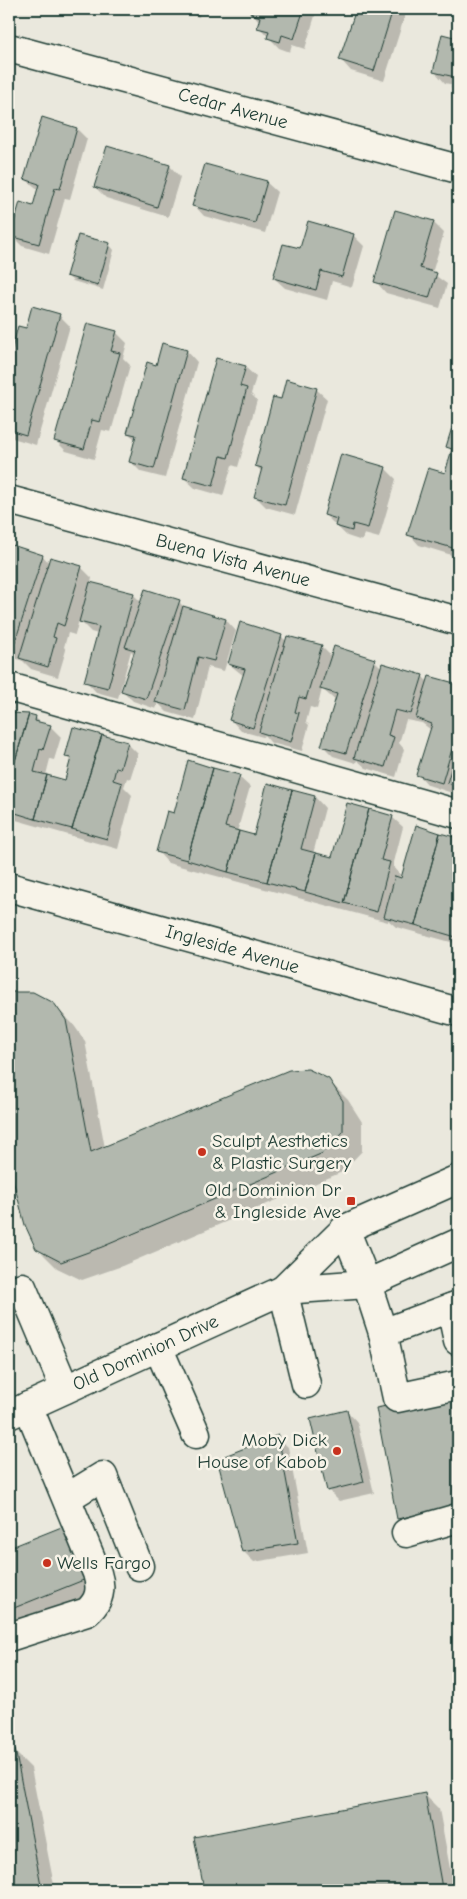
<svg xmlns="http://www.w3.org/2000/svg" width="467" height="1899" font-family="'Comic Neue',sans-serif">
<rect width="100%" height="100%" fill="#eae8dd"/>
<filter id="ink" filterUnits="userSpaceOnUse"><feTurbulence type="fractalNoise" baseFrequency=".02" numOctaves="2"/><feDisplacementMap in="SourceGraphic" scale="10" xChannelSelector="R" yChannelSelector="G"/><feConvolveMatrix kernelMatrix="1 2 1 2 8 2 1 2 1" color-interpolation-filters="sRGB"/></filter>
<g filter="url(#ink)">
<path fill="#0003" d="M173,9H201L199,17Z
M248,9H317L305,49L292,45L290,52L279,48L259,27L260,22Z
M357,9H407L384,81L351,71L341,60Z
M443,36L458,39V93L454,88V85L445,83L435,72Z
M77,129L87,139L70,199L65,198L49,254L22,246L12,236L34,207L39,190L25,179Z
M108,147L170,166L180,177L168,217L106,198L95,187Z
M9,153L13,156L9,172Z
M266,182L277,192L265,233L204,216L194,205Z
M433,222L444,233L432,273L447,284L440,308L386,293L376,282Z
M353,235L364,246L352,287L332,281L327,300L285,288L274,278L301,250Z
M109,244L114,250L103,290L73,281L67,276Z
M33,308L60,316L70,326L36,445L9,437V364L19,328L26,330Z
M116,332L127,343L123,358L130,365L111,432L102,430L94,459L66,451L55,440Z
M163,345L187,351L197,362L165,478L141,472L130,461L136,440L128,433L157,366Z
M245,367L256,377L251,394L257,400L238,467L232,465L223,496L195,488L184,478Z
M316,389L327,399L295,515L266,507L255,496L262,472L256,466L282,401Z
M458,413V557L419,545L409,534L446,475L453,452L448,447Z
M385,468L396,479L379,538L364,534L362,541L347,536L325,515Z
M9,545L43,556L49,563L81,567L92,578L91,583L133,594L142,603L179,602L185,608L226,620L236,631L224,671L208,667L195,720L167,712L158,703L156,709L133,701L123,691L135,655L131,651L118,698L96,692L86,681L98,634L91,632L79,620L75,635L68,633L64,647L66,650L58,677L31,669L23,661L9,656Z
M281,636L287,642L321,646L332,657L374,660L382,668L422,676L428,682L430,677L458,686V792L454,788L452,793L428,785L418,774L431,730L422,723L406,720L399,743L404,749L396,777L366,768L357,760L356,763L333,756L322,745L336,701L322,689L317,709L310,707L306,722L309,725L302,751L271,743L264,735L263,737L241,731L231,720L244,676L229,664Z
M9,708L18,716H20L21,713L36,718L42,724L50,726L61,737L54,760L50,759L46,775L65,782L71,761L66,756L127,743L138,754L130,779L127,778L124,787L132,795L118,849L9,818Z
M239,777L250,787L237,832L254,837L268,785L315,797L325,808L313,854L333,859L392,817L403,827L393,866L400,874L399,879L402,880L416,827L458,839V944L396,927L388,920V922L168,863L158,852L174,814Z
M32,993L53,1004L73,1024L85,1041L105,1148L328,1080L348,1100L362,1122V1151L342,1172L122,1266L82,1280L57,1268L37,1248L26,1225L9,1160V994Z
M458,1393V1524L413,1533L398,1518Z
M347,1411L357,1422L374,1493L339,1501L329,1491L312,1420Z
M277,1437L288,1447L308,1553L254,1562L243,1551Z
M69,1525L104,1592L9,1630V1549Z
M14,1751L31,1768L55,1890H9V1752Z
M424,1794L439,1809L454,1890H205L195,1838Z"/>
<path fill="#b2b8ae" stroke="#1f3d34" d="M252,9H304L294,39L282,35L280,42L267,38L269,31L257,28L260,17L250,13Z
M356,9H393L374,71L339,60Z
M442,34L458,38V90L452,88L455,77L433,72Z
M42,117L77,128L60,189L55,188L39,244L10,236L20,202L33,206L39,184L24,179Z
M107,146L170,165L157,207L94,187Z
M205,164L267,181L255,223L192,206Z
M395,210L434,221L420,268L437,273L429,298L374,282Z
M308,221L354,234L342,277L321,271L316,290L273,278L283,244L300,248Z
M78,235L110,243L98,285L66,276Z
M32,306L60,314L26,435L9,430V360L18,326L26,328Z
M87,323L117,331L111,351L120,353L100,422L92,420L84,449L54,441Z
M162,343L187,350L154,469L129,462L136,435L127,433L147,362L156,365Z
M216,358L246,366L240,386L247,388L228,458L221,456L213,486L183,478Z
M286,379L317,388L285,505L254,497L262,468L255,466L273,397L281,399Z
M457,411L458,531L453,548L407,535L428,468L445,473L452,449L446,447Z
M341,454L386,467L368,528L353,524L352,531L335,526L337,519L324,515Z
M9,544L43,555L12,651L9,650Z
M50,557L82,566L64,626L57,623L53,637L56,638L48,667L19,658Z
M90,582L134,593L108,688L84,682L99,627L79,622Z
M145,589L180,600L146,699L121,691L135,650L125,647Z
M183,606L226,619L214,661L198,657L185,710L155,702Z
M240,622L282,635L253,728L229,720L245,669L228,664Z
M287,636L322,645L306,699L299,697L295,712L299,713L291,742L259,732Z
M334,646L375,659L346,753L321,746L337,694L320,689Z
M382,663L423,675L411,714L395,710L388,735L394,737L385,767L354,758Z
M429,676L458,684V729L442,783L416,775L432,724L416,718Z
M9,707L12,708L11,713L29,714L9,781Z
M29,714L36,716L35,721L51,725L43,750L40,749L34,772L47,775L35,819L9,811V781Z
M73,727L102,735L72,829L35,819L47,775L65,780L71,758L65,757Z
M102,735L128,742L120,769L116,768L113,780L122,783L107,839L72,829Z
M458,745V786L447,783Z
M188,760L213,768L187,860L156,852L167,811L174,813Z
M213,768L240,775L225,827L239,831L228,872L187,860Z
M267,783L292,790L267,882L228,872L239,831L254,835Z
M292,790L315,796L301,849L316,853L305,892L267,882Z
M347,803L369,809L344,903L305,892L316,853L332,857Z
M369,809L393,816L381,860L390,862L377,912L344,903Z
M416,825L440,833L415,925L384,917L395,876L401,878Z
M440,833L458,838V874L453,892L458,893L456,937L415,925Z
M9,992H33L54,1003L66,1020L91,1152L289,1070L308,1069L329,1079L343,1101V1132L323,1153L102,1247L61,1262L36,1249L25,1225L9,1165Z
M458,1392V1507L397,1519L376,1408Z
M347,1410L364,1482L327,1491L310,1419Z
M278,1435L298,1543L242,1552L217,1459Z
M69,1524L91,1577L9,1610V1548Z
M15,1749L42,1890H9V1751Z
M425,1793L442,1888L431,1890H204L194,1837Z"/>
<g fill="none" stroke-linecap="round" stroke-linejoin="round">
<defs>
<g id="minor">
<path id="s1" d="M9,48L458,169"/>
<path id="s2" d="M9,500L458,621"/>
<path d="M9,687L458,814"/>
<path id="s3" d="M9,887L458,1012"/>
<path d="M345,1229L367,1284L383,1333L458,1305"/>
<path d="M22,1287L65,1389"/>
<path d="M283,1290L306,1384"/>
<path d="M451,1308L458,1341"/>
<path d="M383,1333L397,1398L458,1385"/>
<path d="M158,1347L196,1434"/>
<path d="M67,1498L103,1476L139,1566"/>
<path d="M406,1533L458,1518"/>
<path d="M9,1637L87,1612C100,1601 102,1589 97,1573L28,1406"/>
</g>
<g id="major">
<path d="M283,1290L367,1284L458,1243"/>
<path id="s4" d="M9,1415L283,1290L345,1229L458,1179"/>
</g>
</defs>
<use href="#minor" stroke="#1f3d34" stroke-width="31"/>
<use href="#major" stroke="#1f3d34" stroke-width="31"/>
<use href="#minor" stroke="#f7f3e8" stroke-width="28"/>
<use href="#major" stroke="#f7f3e8" stroke-width="28"/>
</g>
</g>
<g fill="#c8321e" stroke="#f7f3e8" stroke-width="2">
<circle cx="202" cy="1152" r="5"/>
<rect x="346" y="1196" width="10" height="10" rx="2.5"/>
<circle cx="337" cy="1451" r="5"/>
<circle cx="47" cy="1563" r="5"/>
</g>
<g text-anchor="middle" dominant-baseline="central" stroke-width="5" stroke-linejoin="round" paint-order="stroke">
<g font-size="19" fill="#1f3d34" stroke="#f7f3e8">
<text stroke="none"><textPath href="#s1" startOffset="232">Cedar Avenue</textPath></text>
<text stroke="none"><textPath href="#s2" startOffset="232">Buena Vista Avenue</textPath></text>
<text stroke="none"><textPath href="#s3" startOffset="232">Ingleside Avenue</textPath></text>
<text stroke="none"><textPath href="#s4" startOffset="150">Old Dominion Drive</textPath></text>
</g>
<g font-size="19" fill="#1f3d34" stroke="#f7f3e8" text-anchor="start">
<text x="212" y="1141">Sculpt Aesthetics<tspan x="212" dy="22">&amp; Plastic Surgery</tspan></text>
<text x="341" y="1190" text-anchor="end">Old Dominion Dr<tspan x="341" dy="22">&amp; Ingleside Ave</tspan></text>
<text x="327" y="1440" text-anchor="end">Moby Dick<tspan x="327" dy="22">House of Kabob</tspan></text>
<text x="57" y="1563">Wells Fargo</text>
</g>
</g>
<rect width="467" height="1899" fill="none" stroke="#f7f3e8" stroke-width="30"/>
<rect x="15" y="15" width="437" height="1869" fill="none" stroke="#1f3d34" stroke-width="2" filter="url(#ink)"/>
</svg>
